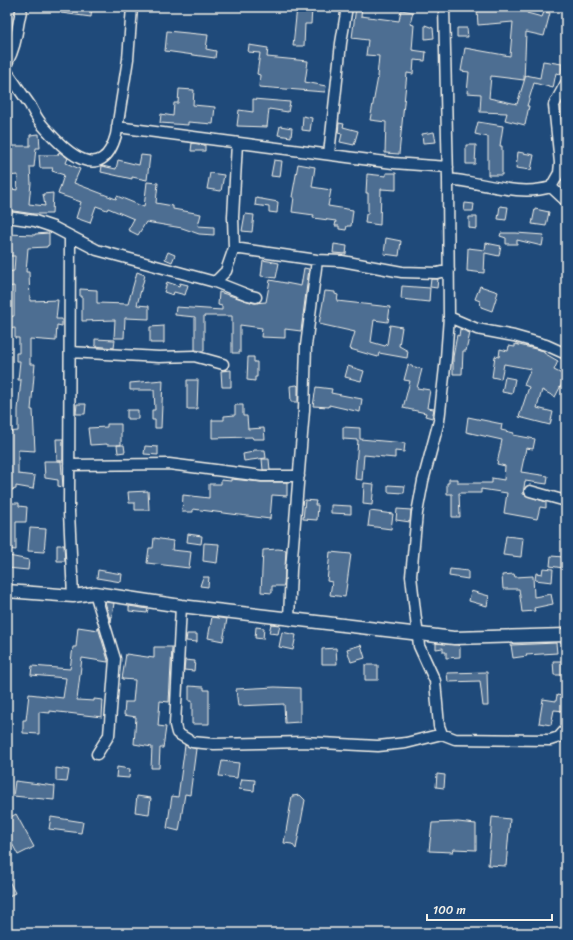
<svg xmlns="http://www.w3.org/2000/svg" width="573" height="940" font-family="Sriracha,sans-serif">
<rect width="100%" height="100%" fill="#1f4a7a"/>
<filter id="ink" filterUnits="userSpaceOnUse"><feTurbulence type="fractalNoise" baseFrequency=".025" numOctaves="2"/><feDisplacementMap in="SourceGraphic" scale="8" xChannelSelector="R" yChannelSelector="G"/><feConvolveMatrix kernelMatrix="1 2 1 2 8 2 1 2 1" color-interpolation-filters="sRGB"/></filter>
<g filter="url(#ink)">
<path fill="#4d6e92" stroke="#f4f1e8" d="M62,7H92L91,17L61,13Z
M297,7L312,9L311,24H305L304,46H293Z
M356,7H362L361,16L399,21L401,10L413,12L410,24L414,25L412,50L426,52L425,61L414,60L413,74L407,73L399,154L385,153L386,122L370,120L378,77H377L379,56L366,55L368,40L352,38Z
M484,7H528L527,13L542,17L544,12L550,13L544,36L526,32L524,80L491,76L489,98L517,104L526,75L540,78L543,61L562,64L561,74L556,73L553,88L534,83L527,106H529L525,125L505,120L507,113L480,112L481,94L467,93L469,72L461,71L465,48L510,56L513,22L478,25L477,10H484Z
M425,25L433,28L434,38L425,39Z
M457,28H467L468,37H457Z
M167,31L208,35L206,49L216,51L215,58L165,51Z
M249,45L268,48L267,57L308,61L305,82L326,86L325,92L259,87L260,75L257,74L260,53L248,52Z
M179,89L194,90L193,105L215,107L213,124L188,122V125L160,123L161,114L173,116L174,103H178Z
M253,99L290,102L288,112L269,109L267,127L237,126L239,110L253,112Z
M303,116L312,118L310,131L302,130Z
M478,122L503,126L500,146H502V175H488V137L475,134Z
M339,123L344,124L343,127L358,131L354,145L340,142L342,134L338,133Z
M280,126L292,128L291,137L278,135Z
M434,132L436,142L423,143L422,134Z
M39,134L40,148H36L34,167H30L31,183L29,204L45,206L43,194L53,193L52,214H34L7,210V188L17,190L18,175L7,176L9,146H30V135Z
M192,143L205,145V151H191Z
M466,145H476L475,164H466Z
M59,152L68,158L66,163L80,169L74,183L116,199L117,196L144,207L147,182L158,183L156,203L173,206V209L201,214L198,226L214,227V235L199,234L182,228L146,222L138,235L128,230L134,219L108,208L107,210L96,206L90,223L76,218L81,202L58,194L64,175L52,171L53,168H40L39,155H58Z
M518,152L534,155L531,170L516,168Z
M141,155L150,156L147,180L132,177V179L101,172L102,166L116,169L118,160L139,165Z
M274,160L282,161L280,177L271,176Z
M298,164L315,167L312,187L331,190L328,206L353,210L351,226H347L346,230L339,229V226H335L336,221L313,218L314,215L292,212L294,197H292Z
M210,173L224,175L221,191L207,189Z
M386,173H396V190L381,189L380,225L365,223L366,214H368V193H366L367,174L386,176Z
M256,198L278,202L277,213L269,212V207L255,205Z
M465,203L474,204L473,211H464Z
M500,206L508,207L506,220L498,219Z
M535,209L549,212L546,226L532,224Z
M245,214L254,215L252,232L242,231Z
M469,217H477V229L469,228Z
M49,233V245L47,246V247L28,248L26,272H29L30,301L58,300L56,319H62V326L57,325L56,341L30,339V364H35L31,410H33L35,451L18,450V474L35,476L33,489L16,486V489L7,491V432L18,431V410L21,380H18L20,361H16V353H19V338H15V328L7,329V317L14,316V286L7,287V272L14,271L15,256H7V234L35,235V234Z
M501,233H516L544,235L542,246L517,240V244H506V238L500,236Z
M386,238L401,241L399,256L384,254Z
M486,243L501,246L499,256L485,253L484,273L467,271L468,248L485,250Z
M334,244L347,246L346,254L333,253Z
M168,252L175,255L172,262L165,259Z
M263,260L279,263L276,278L261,276Z
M304,268L309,269L301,331L285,329V338L261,337L262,328L240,325V353H232V316H204V351H202L195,350V317L175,315L176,307L222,310V306L218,305L219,292L254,303L266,302L270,280L301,286Z
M137,272L145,275L137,305L149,306V319L125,318L124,338H114L115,320L82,321V297H80V289L97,290V303L128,304Z
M431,279H438L437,288L430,287Z
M167,282L179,286L180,283L188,285L185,295L174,292L173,295L164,292Z
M402,286L430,288L429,302L401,299Z
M480,286L498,292L492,311L481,307L480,301L475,299Z
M325,291L335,292V294L338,295L337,301L390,307L388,322L374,320L371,342L385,346L387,344L390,325L402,327L399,346L408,351L407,358L379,353L378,357L350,349L355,332L319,324Z
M164,326V343H150V327Z
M460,329L470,333L466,351H463L462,374H453V357L457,335L459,336Z
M95,339L115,340L114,348L95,346Z
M515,344L544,351V353L558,361L554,370L566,376L555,397L542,390L537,408L553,412L550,425L519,417L529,387L524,385L531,369L504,364L501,379L492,377L495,356L499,357L500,349L508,351L509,346L515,347Z
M248,357H254V362H257V377H255V381L247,380Z
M408,365L422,369L417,388L430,390L427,408L434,409L432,418L425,416L426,413L403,408L410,381L404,380Z
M348,366L364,371L361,381L345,377Z
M231,370V387H222L221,371Z
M505,377L515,379L512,394L502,392Z
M163,380L161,428H155V420H152V410H155L154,390H130V383Z
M187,380H198L197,409H187Z
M297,385L298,386V402H291L290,386Z
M316,387L332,389L331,393L362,399L360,412L329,405V407L313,406Z
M77,404H86L85,414H76Z
M235,405H243V416H247L248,429L264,428L265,439H253L252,437L212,438V420H224V416L235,415Z
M127,410H138V419H127Z
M468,417L502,424L501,430L514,433L513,435L535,439L533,449L526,448L521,472L548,476L547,484L525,481L523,494L546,502V508L540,507L537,519L504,513L507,493L481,489V493H459L460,517H452V494H447V483H449V479H458V483H492V478L504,480L505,466L497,464L502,440L466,432Z
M107,424H121V445H107V444L90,445L88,428L107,427Z
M343,427L360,428V439L405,443L404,452L395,451V458L364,455L362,480L355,479L358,440L343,439Z
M56,439H63V461H57Z
M117,445H124L125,452L118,453Z
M145,446L158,447V455L144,454Z
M253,450H265L266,458L244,461L243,454L253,452Z
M262,459H269L270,470H263Z
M44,461H61L63,487L58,486V480L45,478Z
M231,479L261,482H287V496L272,495L270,519L193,509V512H182L183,495L209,498V484H221V480L231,481Z
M364,483L374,484L372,505L363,504Z
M388,485L405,486L404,493L388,492Z
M148,491L149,510H135V503H129L128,492Z
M305,500L316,501L315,505H318L317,520L303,519Z
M7,503H19V506L27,507L26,522H16V550L7,549Z
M331,505L351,506V514L331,513Z
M397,509L411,510L410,522L396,520Z
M370,511L393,514L391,529L368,526Z
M30,528L46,529L44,552L28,551Z
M188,534L202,536L201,544L187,542Z
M506,536L523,538L521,557L503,555Z
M154,538L173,541L172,550L191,552L189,568L147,563L149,548H153Z
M204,543L219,544L217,563L203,561Z
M57,545H64L65,561H57Z
M278,549L286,550L284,586H272V593L261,592L263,550Z
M330,552L351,554L345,597L330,595L332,582L327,581Z
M9,556L29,560L28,570L7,568Z
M551,556L564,557L563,568L550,566Z
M543,568L553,569L552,582L535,580L536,573L542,574Z
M450,569L468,571V579L449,576Z
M98,570L122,574L121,582L97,578Z
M514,574L515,577L533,576L534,597L551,594L553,604L534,608L535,611L522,612L519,589H503L502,575Z
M203,577H209L208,587L200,586Z
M471,591L489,596L487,606L469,601Z
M105,602L114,603L111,622Z
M129,606L148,609L147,613L129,611Z
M212,617L227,619L223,641L208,638Z
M271,624L280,625L278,634L269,633Z
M78,627L98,630V627L108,660V662L82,658L77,700L94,701V699L103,700L102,717L50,711V713L39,712V734L23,733V720H26L29,694L63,698L66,678L31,675L32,666L70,669L73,647H76Z
M256,627L264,628L263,639L255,638Z
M282,632L296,635L293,650L279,647Z
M187,634H197V642L186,641Z
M436,643L458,645L460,647V657L446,658V652H443V648L436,649Z
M556,643L557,653L526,655L527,656L513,658L511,645Z
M361,645L365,658L351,662L347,649Z
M154,647H172L169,702L160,701L158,726L166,727L163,748H160L159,768H151L152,747L134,744L136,717L124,715L125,702H133L135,680L122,679L126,654L154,658Z
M336,648L337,664H322V649Z
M185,660L195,661L194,671L184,670Z
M553,661H565L566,675H554Z
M365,665H378V680H365Z
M487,672L488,706H483L480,681L448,682L447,673Z
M189,686L204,687V690H209V724H192V701H189Z
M275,687L300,688V722L285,723L284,704L238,706L236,689Z
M557,695L566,697L565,711L554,710L551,725L539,723L543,699L556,701Z
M185,745L196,749L190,795L185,794L179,831L167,828L172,796L178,797Z
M222,761L239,763L237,778L219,776Z
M117,767L130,769L129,778L116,777Z
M56,768L69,770L67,782L56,781Z
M437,774L445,775L444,788L436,787Z
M242,779L255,780L254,791L239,789Z
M15,781L55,786L54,800L13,796Z
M300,795L305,800L296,849L292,844L284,843L292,796Z
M137,796L151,798L149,814L135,812Z
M16,814L34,847L18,855L7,834V819Z
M51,817L83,822L81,833L49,829Z
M492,817L510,819L506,866L488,865Z
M458,822L476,824V850L454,849L453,852L429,851L432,823Z
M7,877L15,893L7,897Z"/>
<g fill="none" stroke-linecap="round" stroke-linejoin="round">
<defs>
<path id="minor" d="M444,7L448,179L449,317L446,358L439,421L423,481L417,513L411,576L419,646L435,681L439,726L442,734L455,739L550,740L559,737L566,729
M7,63C18,42 16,29 22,7
M7,72C15,83 22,94 30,105C34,113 39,122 45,128C66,152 102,186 116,135L128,59L132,7
M117,127L393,163L448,167
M329,154L341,43L347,7
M448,179C481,182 519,197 551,187L559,173L560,163L554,105L566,83
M551,187L566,201
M7,217L35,221L53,227L97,250L215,282L226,271L234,248L233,217L237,143
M70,237L69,512L73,596
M234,248L317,260L342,261L402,272L437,273L449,270
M215,282L248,295L256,297
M449,317L477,329L514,336L546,345L566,354
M70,352L159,357L194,356L223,364
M69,465L169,464L262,476H299
M530,491L566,501
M95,593L115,659L109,735L97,754
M181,606L175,725L177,733L192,742L214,744L303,742L378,746L406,743L442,734
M289,619L291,570L304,410L306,346L317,260"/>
<path id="tertiary" d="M7,591L73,596L95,593L181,606L454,638L566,635"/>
</defs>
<use href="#minor" stroke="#f4f1e8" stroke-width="13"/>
<use href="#tertiary" stroke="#f4f1e8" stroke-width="15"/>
<use href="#minor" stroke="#1f4a7a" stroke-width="10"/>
<use href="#tertiary" stroke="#1f4a7a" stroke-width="12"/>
</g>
</g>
<rect width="573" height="940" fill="none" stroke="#1f4a7a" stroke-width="24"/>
<rect x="12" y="12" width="549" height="916" fill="none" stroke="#f4f1e8" stroke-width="1.5" filter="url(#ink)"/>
<path d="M427 914v6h125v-6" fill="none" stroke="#f4f1e8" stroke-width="2"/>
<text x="433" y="914" font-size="12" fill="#f4f1e8" stroke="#1f4a7a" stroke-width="3" paint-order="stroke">100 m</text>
</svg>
